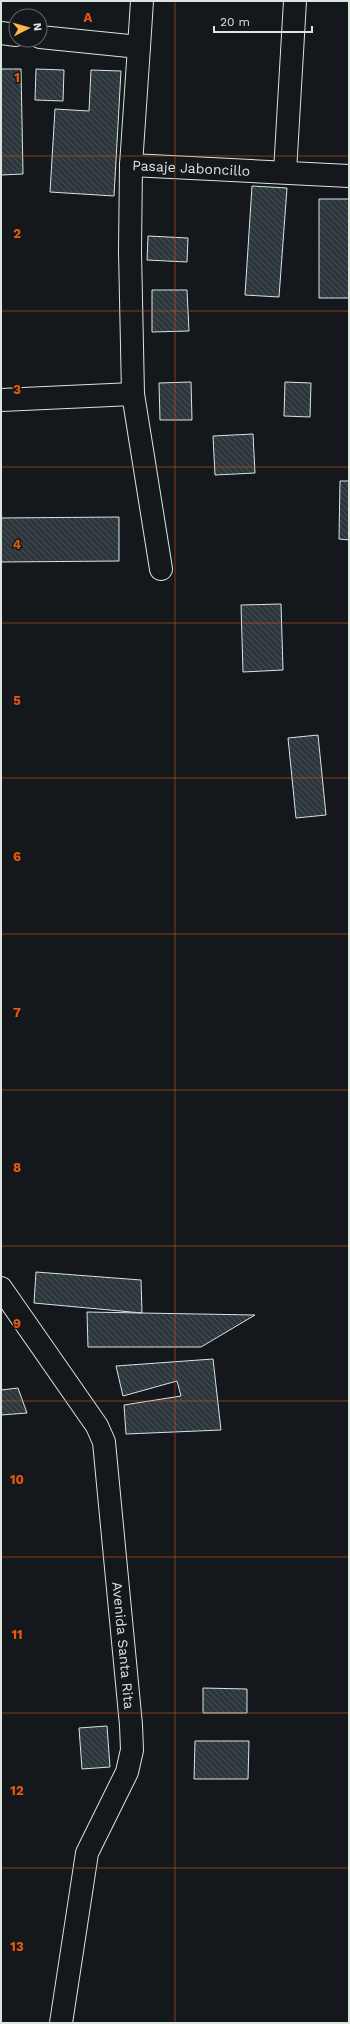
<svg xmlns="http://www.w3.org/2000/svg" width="350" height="2024" font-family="'Work Sans',sans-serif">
<defs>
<pattern id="building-back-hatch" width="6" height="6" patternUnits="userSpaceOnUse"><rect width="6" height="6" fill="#2c363c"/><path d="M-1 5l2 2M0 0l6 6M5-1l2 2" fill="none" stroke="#4a5358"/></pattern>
</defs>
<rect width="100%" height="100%" fill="#14181c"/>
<path fill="url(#building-back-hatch)" stroke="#d8e6dc" d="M1,69H21L23,174L1,175Z
M36,69L64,70L63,101L35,100Z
M91,70L121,71L114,196L50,192L55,109L89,111Z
M252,186L287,188L279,297L245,295Z
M319,199H349V298H319Z
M148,236L188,238L187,262L147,260Z
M152,290H187L189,331L152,332Z
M191,382L192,420H160L159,383Z
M285,382L311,383L310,417L284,416Z
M253,434L255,473L215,475L213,436Z
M340,481H349V540L339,539Z
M119,517V561L1,562V518Z
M281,604L283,670L243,672L241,605Z
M318,735L326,815L296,818L288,738Z
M36,1272L141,1280L142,1313L34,1303Z
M87,1312L142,1313L255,1315L201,1347H88Z
M213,1359L221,1430L126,1434L124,1405L181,1396L177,1381L123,1396L116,1366Z
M18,1388L27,1413L1,1415V1390Z
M203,1688L247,1689V1713H203Z
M107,1726L110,1767L82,1769L79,1728Z
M195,1741H249L248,1779H194Z"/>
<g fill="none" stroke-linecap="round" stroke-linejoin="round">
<defs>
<g id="street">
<path d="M1,33L16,35"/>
<path id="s1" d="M40,37L139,47L131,165L349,176"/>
<path d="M139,47L142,1"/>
<path d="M131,165L130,251L133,394L161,569"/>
<path d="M285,172L295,1"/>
<path d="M1,400L133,394"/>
</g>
<g id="secondary">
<path id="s2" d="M1,1288L97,1426L104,1442L131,1725L132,1750L127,1772L87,1853L61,2023"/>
</g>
</defs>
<use href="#street" stroke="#d8e6dc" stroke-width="24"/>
<use href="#secondary" stroke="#d8e6dc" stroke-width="24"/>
<use href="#street" stroke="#14181c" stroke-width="22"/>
<use href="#secondary" stroke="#14181c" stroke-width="22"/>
</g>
<path fill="none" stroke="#e8590c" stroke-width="1" stroke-opacity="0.55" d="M175,1V2023M1,156H349M1,311H349M1,467H349M1,623H349M1,778H349M1,934H349M1,1090H349M1,1246H349M1,1401H349M1,1557H349M1,1713H349M1,1868H349"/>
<g text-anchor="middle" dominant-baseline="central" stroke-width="3" stroke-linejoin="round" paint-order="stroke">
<g font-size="14" fill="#d8e6dc" stroke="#14181c">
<text stroke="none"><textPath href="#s1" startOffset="278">Pasaje Jaboncillo</textPath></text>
<text stroke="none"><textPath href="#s2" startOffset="390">Avenida Santa Rita</textPath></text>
</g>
</g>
<g font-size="13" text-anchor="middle" font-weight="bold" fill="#e8590c" stroke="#14181c" stroke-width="3" stroke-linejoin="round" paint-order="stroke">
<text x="88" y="22">A</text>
<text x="17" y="82">1</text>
<text x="17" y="238">2</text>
<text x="17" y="394">3</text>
<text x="17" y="549">4</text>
<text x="17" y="705">5</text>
<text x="17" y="861">6</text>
<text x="17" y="1017">7</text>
<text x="17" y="1172">8</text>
<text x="17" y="1328">9</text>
<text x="17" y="1484">10</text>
<text x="17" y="1639">11</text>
<text x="17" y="1795">12</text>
<text x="17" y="1951">13</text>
</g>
<rect width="350" height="2024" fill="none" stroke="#d8e6dc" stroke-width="4"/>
<g transform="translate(28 28) rotate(84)"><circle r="19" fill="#14181c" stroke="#626a69"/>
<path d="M0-3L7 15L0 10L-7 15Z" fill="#ffb74d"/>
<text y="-6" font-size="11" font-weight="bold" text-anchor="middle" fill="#d8e6dc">N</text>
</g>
<path d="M214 26v6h98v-6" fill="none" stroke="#d8e6dc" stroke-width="2"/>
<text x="220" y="26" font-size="12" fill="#d8e6dc" stroke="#14181c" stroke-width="3" paint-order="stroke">20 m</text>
</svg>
